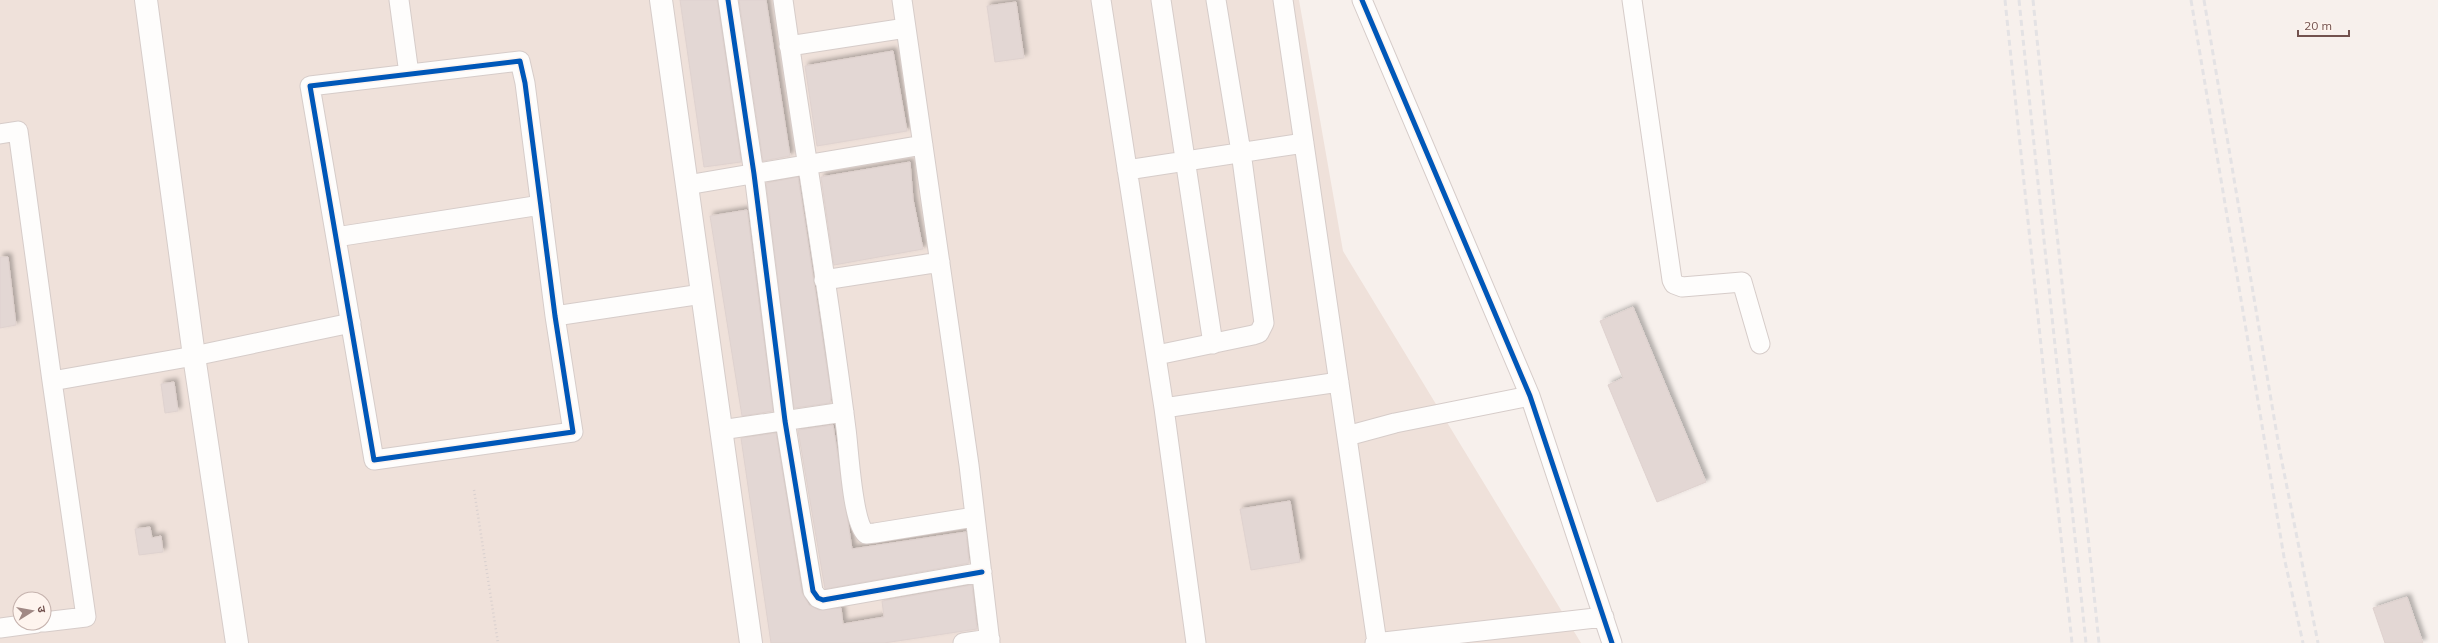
<svg xmlns="http://www.w3.org/2000/svg" width="2438" height="643" font-family="Mulish,'Noto Sans Devanagari',sans-serif">
<defs>
<filter id="shadow"><feDropShadow dx="3.5" dy="-3.5" stdDeviation="2" flood-color="#0004"/></filter>
</defs>
<rect width="100%" height="100%" fill="#f7f0ec"/>
<path fill="#efe1da" fill-rule="evenodd" d="M0,0H1299L1343,251L1581,643H0ZM20,599H44V623H20Z"/>
<path fill="#e3d7d4" stroke="#dfd2cf" filter="url(#shadow)" d="M680,0H717L741,162L704,167Z
M739,0H766L790,156L763,161Z
M1016,2L1024,58L995,62L987,6Z
M893,51L907,131L817,146L805,66Z
M910,162L913,199L923,249L834,265L821,177Z
M798,177L831,396L830,403L794,408L766,183Z
M747,210L773,411L742,416L710,216Z
M0,257H8L16,325L0,328Z
M1633,307L1706,482L1657,502L1608,385L1623,378L1600,321Z
M174,382L178,411L165,413L161,384Z
M833,425L852,549L966,532L969,563L825,589L798,430Z
M776,433L802,593L809,605L819,610L841,608L843,624L884,617L882,601L972,585L977,629L884,643H771L741,438Z
M1290,501L1300,562L1251,570L1240,509Z
M150,527L152,538L161,536L163,552L139,555L135,529Z
M2407,597L2423,643H2385L2373,608Z"/>
<g fill="none" stroke-linecap="round" stroke-linejoin="round">
<defs>
<path id="street" d="M399,0L409,74
M728,0L754,174L785,421L813,591L818,598L823,600L982,572
M783,0C803,143 828,285 846,429C849,450 852,522 866,534L875,533L974,517
M902,0L969,465L990,643
M1101,0L1164,408L1339,382
M1161,0L1213,344
M1283,0L1377,643
M1362,0L1530,396L1612,643
M1632,0L1672,280L1674,284L1682,287L1742,282L1760,344
M789,46L906,28
M520,61L525,83L555,316L573,432L374,460L310,86Z
M0,134L18,131L52,381
M1127,170L1304,143
M687,185L923,145
M336,237L541,205
M824,280L940,262
M555,316L702,294
M1157,355L1253,335L1259,333L1264,323L1241,152L1216,0
M1164,408L1196,643
M721,430L844,412
M1347,436L1395,423L1530,396
M44,622L86,617L52,381L194,356L351,323
M0,628L37,623
M963,643L990,639
M1375,643L1604,617"/>
<path id="secondary" d="M146,0L194,356L237,643
M661,0L751,643"/>
</defs>
<use href="#street" stroke="#d6ccc9" stroke-width="21"/>
<use href="#secondary" stroke="#d6ccc9" stroke-width="24"/>
<path stroke="#d9d0cf" stroke-width="2.5" stroke-dasharray="1 3" stroke-linecap="butt" d="M474,490L498,643"/>
<use href="#street" stroke="#fefdfc" stroke-width="19"/>
<use href="#secondary" stroke="#fefdfc" stroke-width="22"/>
<path stroke="#e4e2e4" stroke-width="3" stroke-dasharray="6 4" stroke-linecap="butt" d="M2005,0L2072,643
M2019,0L2086,643
M2033,0L2099,643
M2191,0L2284,557L2303,643
M2204,0L2279,447L2318,643"/>
<defs>
<path id="cycleway" d="M728,0L754,174L785,421L813,591L818,598L823,600L982,572
M1362,0L1530,396L1612,643
M520,61L525,83L555,316L573,432L374,460L310,86Z"/>
</defs>
<use href="#cycleway" stroke="#fef4ee" stroke-width="8"/>
<use href="#cycleway" stroke="#0057b8" stroke-width="5"/>
</g>
<g transform="translate(32 611) rotate(79)"><circle r="19" fill="#fef4ee" stroke="#c6b3ae"/>
<path d="M0-3L7 15L0 10L-7 15Z" fill="#a18985"/>
<text y="-6" font-size="11" font-weight="bold" text-anchor="middle" fill="#73524e">उ</text>
</g>
<path d="M2298 30v6h51v-6" fill="none" stroke="#73524e" stroke-width="2"/>
<text x="2304" y="30" font-size="12" fill="#73524e" stroke="#fef4ee" stroke-width="3" paint-order="stroke">20 m</text>
</svg>
